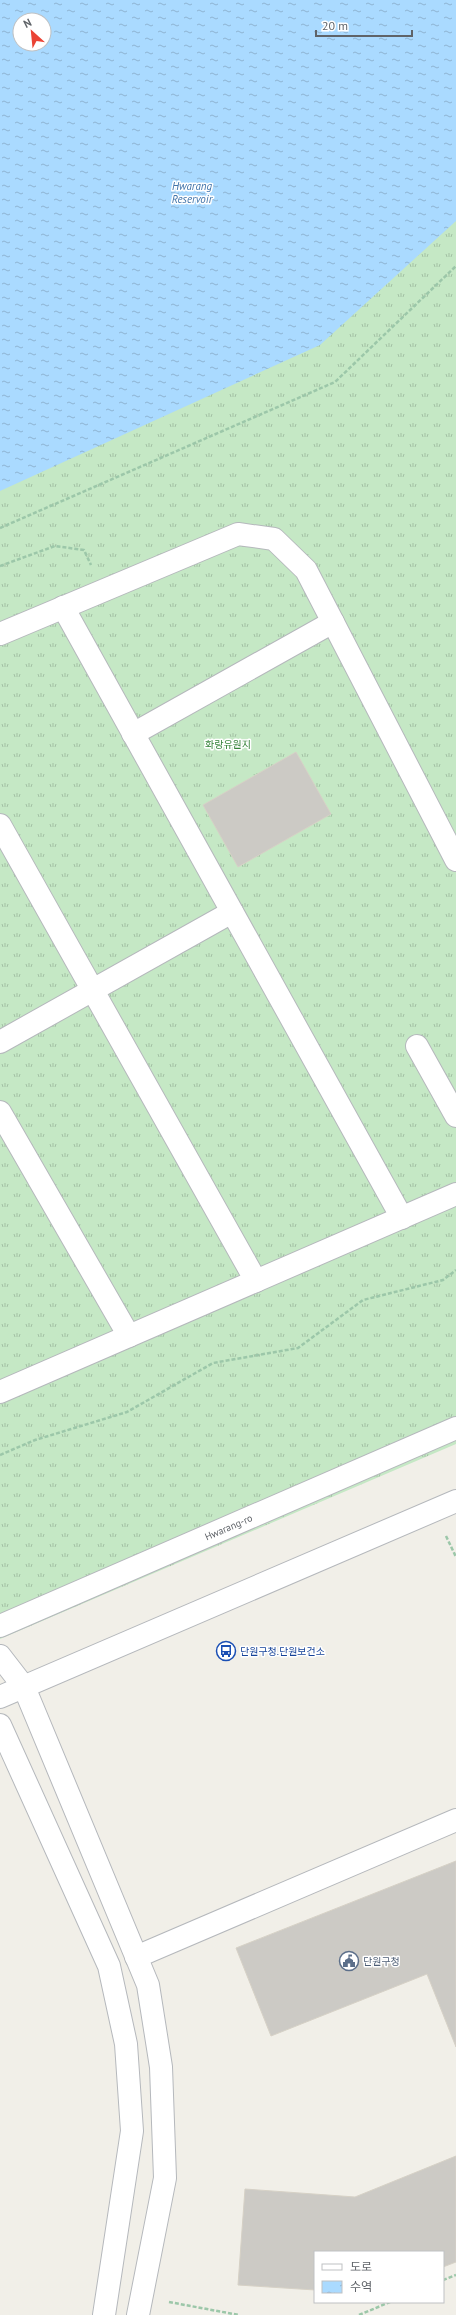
<svg xmlns="http://www.w3.org/2000/svg" width="456" height="2315" font-family="'PT Sans','Noto Sans KR',sans-serif">
<defs>
<pattern id="grass-tufts" width="24" height="20" patternUnits="userSpaceOnUse"><rect width="24" height="20" fill="#c5e8c5"/><path d="M3 7l-1-3M5 7V3M7 7l1-3M15 17l-1-3M17 17v-4M19 17l1-3" fill="none" stroke="#a3c0a4"/></pattern>
<pattern id="water-ripples" width="26" height="14" patternUnits="userSpaceOnUse"><rect width="26" height="14" fill="#aadaff"/><path d="M2 4q2-2 4 0t4 0M15 11q2-2 4 0t4 0" fill="none" stroke="#8eb4d2"/></pattern>
</defs>
<rect width="100%" height="100%" fill="#f1efe8"/>
<path fill="url(#grass-tufts)" fill-rule="evenodd" d="M0,0H456V1444L0,1639ZM20,20H44V44H20Z"/>
<path fill="url(#water-ripples)" fill-rule="evenodd" d="M0,0H456V221L320,345L0,491ZM20,20H44V44H20Z"/>
<path fill="#cccac5" stroke="#d6d1c6" d="M296,752L331,814L238,867L203,805Z
M456,1861V2047L427,1974L271,2036L236,1948Z
M456,2156V2262L443,2267V2252H315V2290L238,2285L245,2189L355,2197Z"/>
<g fill="none" stroke-linecap="round" stroke-linejoin="round">
<defs>
<g id="minor">
<path d="M63,607L402,1218"/>
<path d="M0,634L238,534L274,539L306,570L456,860"/>
<path d="M133,734L333,622"/>
<path d="M0,825L256,1281"/>
<path d="M0,1042L232,912"/>
<path d="M417,1046L456,1116"/>
<path d="M0,1112L129,1336"/>
<path d="M0,1392L456,1194"/>
<path id="s1" d="M0,1626L456,1428"/>
<path d="M0,1656L24,1687L148,1985L161,2067L165,2178L138,2315"/>
<path d="M0,1697L456,1501"/>
<path d="M0,1725L109,1966L126,2044L132,2131L104,2315"/>
<path d="M136,1957L456,1820"/>
</g>
</defs>
<use href="#minor" stroke="#b5b8bc" stroke-width="24"/>
<path stroke="#9cc7a9" stroke-width="2.5" stroke-dasharray="4 2" stroke-linecap="butt" d="M0,528L335,382L456,266
M0,566L55,546L84,550L91,565
M0,1455L35,1440L127,1412L213,1363L298,1348L363,1300L443,1280L456,1270
M446,1536L456,1557
M443,2280L456,2275
M169,2302L239,2315
M359,2315L390,2302"/>
<use href="#minor" stroke="#fff" stroke-width="22"/>
</g>
<defs>
<symbol id="bus-ring" viewBox="-11 -11 22 22"><circle r="9.5" fill="#fff" stroke="#1a4fb4" stroke-width="1.5"/><path d="M-5-6H5V4H4V6H2V4H-2V6H-4V4H-5ZM-3.5-4V0h7V-4ZM-3.5 1.2v1.5H-2V1.2ZM2 1.2v1.5H3.5V1.2Z" fill="#1a4fb4"/></symbol>
<symbol id="civic-ring" viewBox="-11 -11 22 22"><circle r="9.5" fill="#fff" stroke="#5c6f8a" stroke-width="1.5"/><path d="M-.6-6.5H3V-4.5H.6V-3L4-1V1h2V6H-6V1h2V-1L-.6-3ZM-1.2 2.5V6h2.4V2.5Z" fill="#5c6f8a"/></symbol>
</defs>
<g fill-rule="evenodd">
<use href="#bus-ring" x="215" y="1640" width="22" height="22"/>
<use href="#civic-ring" x="338" y="1950" width="22" height="22"/>
</g>
<g text-anchor="middle" dominant-baseline="central" stroke-width="3" stroke-linejoin="round" paint-order="stroke">
<g font-size="10" fill="#348238" stroke="#fff">
<text x="228" y="744">화랑유원지</text>
</g>
<g font-size="10" fill="#5f6368" stroke="#fff">
<text stroke="none"><textPath href="#s1" startOffset="249">Hwarang-ro</textPath></text>
</g>
<g font-size="10" fill="#164399" stroke="#fff" text-anchor="start">
<text x="240" y="1651">단원구청.단원보건소</text>
</g>
<g font-size="10" fill="#4e5e75" stroke="#fff" text-anchor="start">
<text x="363" y="1961">단원구청</text>
</g>
<g font-size="11" font-style="italic" fill="#4174aa" stroke="#fff">
<text x="192" y="186">Hwarang<tspan x="192" dy="13">Reservoir</tspan></text>
</g>
</g>
<rect x="314" y="2251" width="130" height="52" fill="#ffffff" stroke="#bfc1c3"/>
<rect x="322" y="2264" width="20" height="6" fill="#ffffff" stroke="#bfc1c3"/>
<text x="350" y="2271" font-size="12" fill="#5f6368">도로</text>
<rect x="322" y="2281" width="20" height="12" fill="url(#water-ripples)" stroke="#bfc1c3"/>
<text x="350" y="2291" font-size="12" fill="#5f6368">수역</text>
<g transform="translate(32 32) rotate(333)"><circle r="19" fill="#ffffff" stroke="#bfc1c3"/>
<path d="M0-3L7 15L0 10L-7 15Z" fill="#ea4335"/>
<text y="-6" font-size="11" font-weight="bold" text-anchor="middle" fill="#5f6368">N</text>
</g>
<path d="M316 30v6h96v-6" fill="none" stroke="#5f6368" stroke-width="2"/>
<text x="322" y="30" font-size="12" fill="#5f6368" stroke="#ffffff" stroke-width="3" paint-order="stroke">20 m</text>
</svg>
